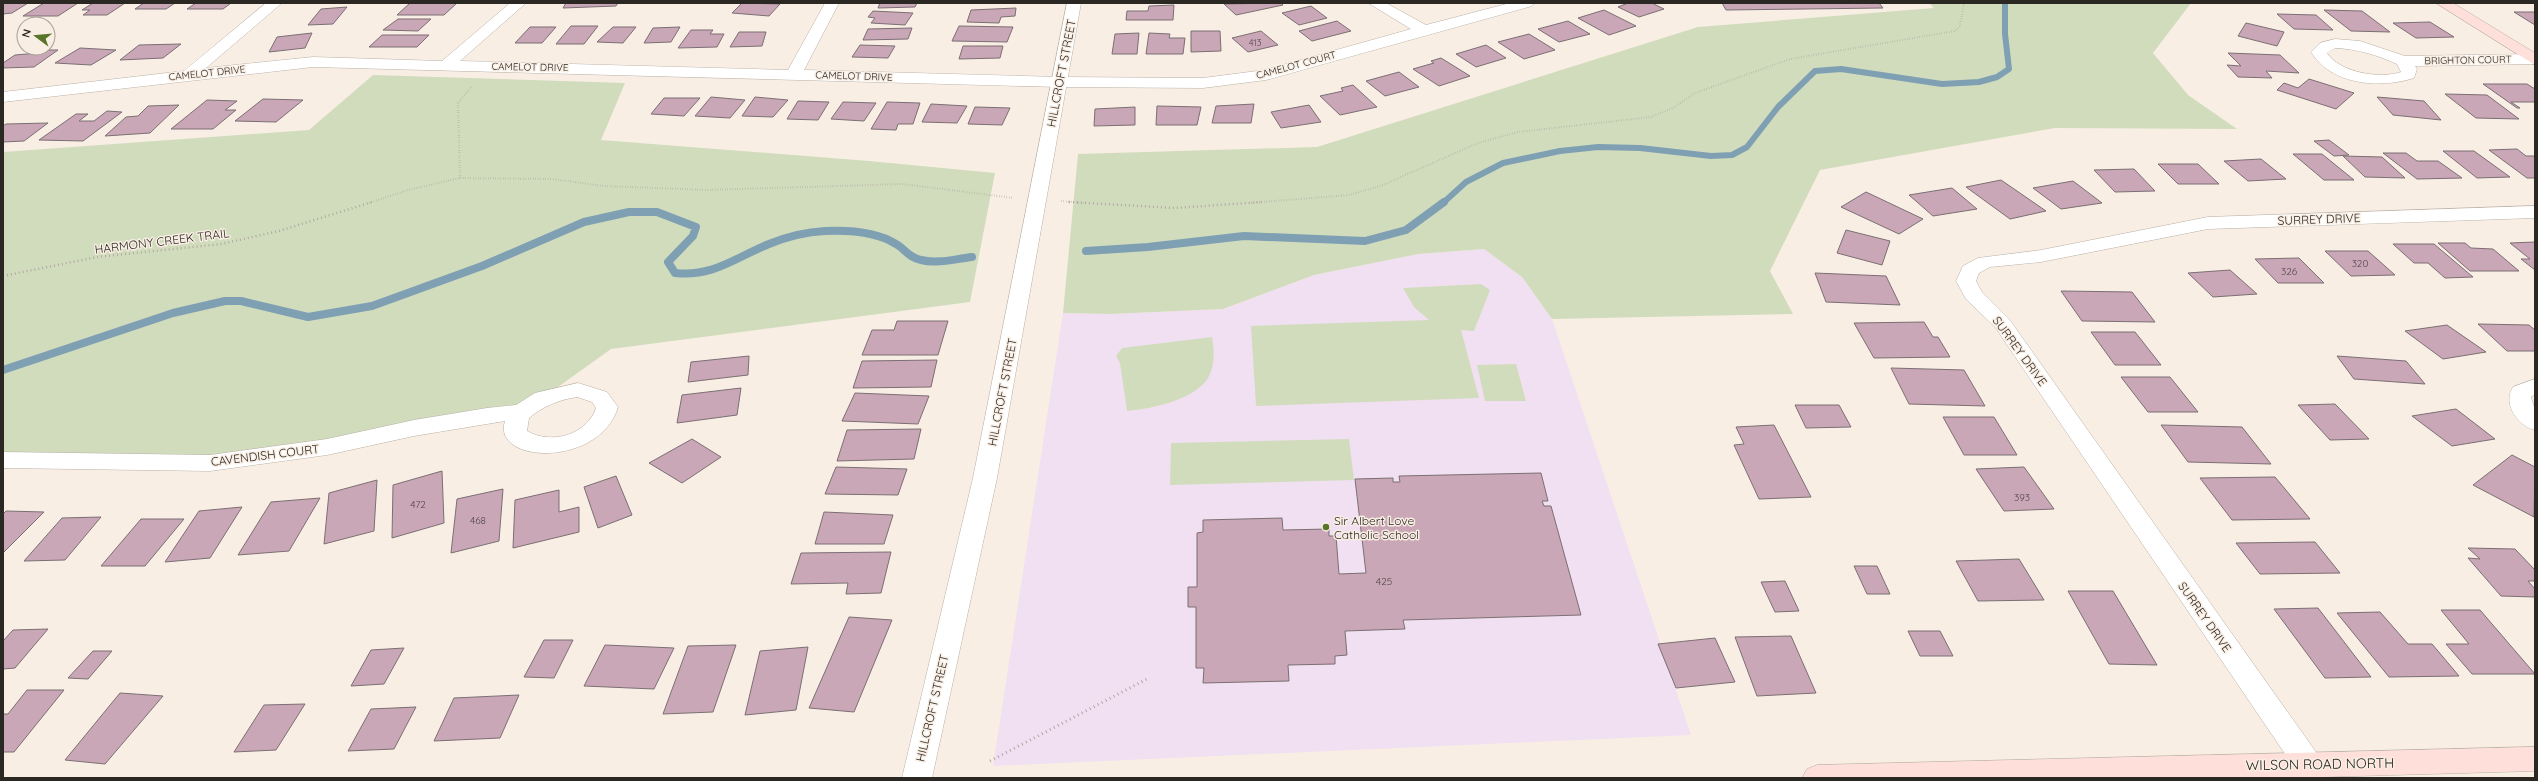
<svg xmlns="http://www.w3.org/2000/svg" width="2538" height="781" font-family="Quicksand,sans-serif">
<rect width="100%" height="100%" fill="#f9eee4"/>
<path fill="#f1e0f2" d="M1484,249L1522,277L1552,319L1691,735L993,766L1063,313L1110,314L1223,309L1314,275L1418,254Z"/>
<path fill="#d1dcbd" d="M1929,3H2191L2153,53L2188,95L2237,129L2055,128L1820,170L1770,271L1793,314L1552,319L1522,277L1484,249L1418,254L1314,275L1223,309L1110,314L1063,313L1078,154L1317,147L1698,27L1934,8Z
M373,75L625,83L601,140L869,161L995,173L970,302L611,349L523,412L210,463L3,460V152L309,130Z
M1481,284L1490,290L1474,331L1461,330L1479,398L1256,406L1251,326L1429,320L1414,307L1403,288Z
M1212,337C1214,350 1215,362 1210,374C1200,399 1151,409 1127,411L1120,363L1116,356L1122,348Z
M1516,364L1526,401H1485L1477,365Z
M1349,439L1354,480L1170,485L1171,443Z"/>
<g fill="none" stroke-linecap="round" stroke-linejoin="round">
<path stroke="#7f9fb3" stroke-width="6" d="M1443,203L1466,182L1503,163L1560,151L1598,147L1640,148L1711,156L1732,155L1747,147L1778,107L1815,71L1841,69L1942,84L1979,82L1997,77L2009,69L2005,34V3"/>
<path stroke="#7f9fb3" stroke-width="8" d="M1086,251L1148,247L1244,236L1365,241L1406,230L1444,202
M3,370L173,313L225,301H241L308,317L372,306L482,266L584,222L629,212H657L696,227L693,236L668,262L675,273C714,277 734,258 769,244C786,237 806,232 825,231C847,230 877,232 896,244C905,249 909,258 921,260C937,264 955,259 972,257"/>
</g>
<path fill="#caa7b6" stroke="#7b6f74" d="M3,3H28L12,13L3,14Z
M44,3H78L58,16H23Z
M93,3H125L107,15H83L90,10H82Z
M144,3H175L166,9H135Z
M196,3H231L223,9H187Z
M410,3H457L444,15H397Z
M566,3H618L616,6L563,8Z
M742,3L780,4L769,16L732,13Z
M880,3H917L915,7L878,8Z
M1281,3L1283,5L1236,15L1224,4Z
M1628,3H1652L1664,9L1639,17L1618,7Z
M1722,3H1879L1883,8L1726,10Z
M1174,5L1173,20H1126L1127,11H1148L1149,6Z
M1311,6L1327,18L1299,25L1282,13Z
M347,7L333,24L308,25L321,9Z
M1016,8L1015,16L1001,17L999,23L967,22L971,10Z
M1604,10L1636,26L1609,35L1578,18Z
M2324,10L2362,11L2390,32L2351,31Z
M873,11L913,13L905,25L871,23L875,18L868,17Z
M2514,12H2535V25Z
M2277,14L2316,15L2333,30L2294,29Z
M398,19H431L418,31L383,30Z
M1337,21L1351,31L1312,41L1299,31Z
M1568,21L1590,34L1559,42L1538,29Z
M2430,22L2454,37L2416,38L2393,23Z
M2246,23L2284,32L2277,46L2238,36Z
M571,26H598L584,44H556Z
M959,26L1013,27L1007,42L952,41Z
M530,27H556L542,43H515Z
M613,27H636L623,43L597,42Z
M680,27L671,42L644,43L653,28Z
M912,28L908,39L863,40L868,29Z
M691,30H713L710,34H724L717,47L678,48Z
M1191,31H1220L1221,51L1191,52Z
M1261,31L1278,45L1248,52L1232,38Z
M739,32H766L762,46L730,47Z
M312,33L305,48L269,52L277,37Z
M1139,33L1137,54H1112L1115,34Z
M1149,33L1170,34L1169,38H1185L1183,54H1146Z
M1529,34L1555,50L1524,59L1498,42Z
M382,35H429L417,47H369Z
M181,44L163,58L120,60L139,45Z
M860,45L895,46L888,58L852,57Z
M1486,45L1506,58L1476,67L1456,54Z
M963,46H1003L1000,58L959,59Z
M80,48L116,50L91,65L55,63Z
M44,50H58L34,67L3,68V63L15,55L39,53Z
M2228,53L2280,55L2299,73L2266,71L2272,78L2238,77L2227,65L2241,66Z
M1441,58L1470,76L1439,86L1413,69L1434,63L1431,61Z
M1399,72L1419,87L1385,96L1366,81Z
M2309,79L2354,93L2336,109L2277,90L2284,83L2298,88Z
M2483,84H2527L2535,89V102H2511L2520,108H2517Z
M1353,85L1377,107L1340,115L1320,96L1343,91L1341,88Z
M2445,94L2487,95L2519,119L2476,118Z
M711,97L745,100L730,118L695,116Z
M755,97L788,100L773,117L742,116Z
M2377,97L2424,101L2441,120L2393,115Z
M664,98H700L684,116L651,114Z
M263,99L303,100L276,122L235,121Z
M207,100L237,101L225,110H236L213,129H171Z
M798,101L829,102L818,120L787,119Z
M843,102L876,103L864,121L831,119Z
M887,102L920,103L913,124H898L896,130L871,129Z
M931,104L967,106L957,123L922,122Z
M1254,104L1251,123H1212L1216,106Z
M179,105L150,133L105,136L126,117L138,116L148,106Z
M1309,105L1321,122L1281,128L1271,112Z
M1157,106L1201,107L1197,125H1156Z
M975,107L1010,108L1002,125L968,124Z
M1135,107V125L1094,126L1095,109Z
M107,111L122,112L83,141L39,140L76,114H88L79,121H94Z
M48,123L24,141L3,142V126L6,124Z
M2329,140L2349,155L2334,156L2314,141Z
M2517,149L2526,156H2535V178H2527L2489,150Z
M2443,151H2474L2510,177L2477,178Z
M2383,153H2406L2417,161H2438L2462,178L2417,179Z
M2293,154H2322L2354,180H2324Z
M2343,156L2382,157L2405,178L2365,177Z
M2261,159L2286,179L2248,181L2224,161Z
M2158,164H2198L2219,184H2178Z
M2134,169L2155,191L2115,192L2094,170Z
M2001,180L2046,211L2010,219L1966,187Z
M2073,181L2102,203L2061,209L2033,188Z
M1952,188L1977,209L1933,216L1909,195Z
M1866,192L1923,219L1899,234L1841,207Z
M1846,230L1890,241L1882,265L1837,253Z
M2535,242V270L2521,259H2530L2510,243Z
M2438,243H2465L2471,248L2493,249L2519,271H2470Z
M2393,244H2434L2473,277L2445,278L2428,263H2414Z
M2325,251H2368L2395,275L2351,276Z
M2299,258L2324,283H2278L2255,259Z
M2230,270L2257,294L2213,297L2188,273Z
M1815,273L1886,276L1900,305L1826,302Z
M2061,291L2132,292L2155,322L2082,321Z
M897,321H948L938,355H862L872,330H894Z
M1924,322L1933,337H1938L1950,357L1874,358L1854,323Z
M2478,324L2529,325L2535,330V351H2507Z
M2447,325L2486,352L2443,359L2405,331Z
M2091,332H2135L2161,365H2115Z
M749,356L748,375L688,382L691,362Z
M2337,356L2406,361L2425,384L2354,379Z
M937,360L931,387L853,388L862,361Z
M1891,368L1964,370L1985,406L1909,404Z
M2121,377H2170L2198,412H2148Z
M741,388L737,415L677,423L682,395Z
M855,393L929,396L918,424L842,421Z
M2335,404L2369,439L2330,440L2298,405Z
M1795,405H1839L1851,427L1806,428Z
M2456,409L2495,439L2452,446L2412,416Z
M1943,417H1994L2017,455H1964Z
M1774,425L1811,497L1759,499L1734,445L1744,444L1736,427Z
M2161,425L2242,427L2271,464L2188,462Z
M921,429L914,459L837,461L847,430Z
M692,439L721,457L682,483L649,463Z
M2512,455L2535,467L2534,517L2473,485Z
M836,467L907,469L898,495L825,494Z
M2024,467L2054,509L2004,511L1976,469Z
M442,471L444,523L392,538L393,485Z
M1541,473L1548,501H1542L1544,506H1551L1581,615L1403,620L1405,629L1345,631L1347,655L1335,656V664L1288,665L1289,681L1203,683L1204,668H1196V607H1188V587H1197V533L1203,532V520L1282,518L1283,530L1329,529V536H1336L1339,574L1366,573L1355,479L1393,478V482H1400L1399,476Z
M616,476L632,515L598,528L584,487Z
M2275,477L2310,519L2232,520L2200,478Z
M377,480L374,531L324,544L329,493Z
M503,489L499,541L451,553L457,499Z
M559,490V512L579,507V532L513,548L515,500Z
M320,498L289,551L238,555L271,502Z
M242,507L210,558L165,562L199,511Z
M6,511L44,512L3,553V514Z
M824,512L893,515L884,544H815Z
M101,517L65,560L24,561L62,518Z
M141,519H184L145,566H101Z
M2315,542L2340,573L2260,574L2236,543Z
M2468,548L2515,549L2535,570V581H2528L2535,589V597L2501,596L2468,558L2480,559Z
M891,552L881,593L846,594L848,583L791,584L801,553Z
M2019,559L2044,600L1978,601L1956,561Z
M1854,566H1877L1890,594H1867Z
M1785,581L1799,611L1775,612L1761,582Z
M2068,591H2113L2157,665L2109,664Z
M2318,608L2371,677L2325,678L2274,609Z
M2441,610H2480L2535,674H2472L2446,644H2469Z
M2380,612L2408,644H2432L2459,676L2389,677L2337,613Z
M849,617L892,620L854,712L809,708Z
M48,629L15,668L3,669V641L13,630Z
M1908,631H1940L1953,656H1920Z
M1791,636L1816,693L1757,696L1735,637Z
M1715,638L1735,682L1676,688L1658,644Z
M544,640H573L554,678L524,677Z
M605,645L674,648L654,689L584,686Z
M736,645L713,712L663,714L688,646Z
M808,647L796,710L745,715L760,651Z
M404,648L384,684L351,686L371,650Z
M93,651H112L88,679L68,678Z
M27,690H64L14,752H3V714H8Z
M120,693L163,696L105,764L65,760Z
M519,695L500,738L434,741L454,698Z
M305,704L276,750L234,752L264,705Z
M416,707L394,749L348,751L371,709Z"/>
<g fill="none" stroke-linecap="round" stroke-linejoin="round">
<defs>
<path id="minor" d="M266,3H282L206,68L313,57L442,61L510,3H526L460,61L788,70L825,3H839L804,70L1059,77L1203,78L1265,70L1411,29L1368,3H1386L1426,25L1510,3H1534L1532,6L1266,80L1203,88L1059,87L313,67L3,102V92L184,71Z
M2335,39L2360,41L2405,56L2535,54V64L2415,66L2417,69L2414,78C2380,89 2331,85 2311,52L2320,43ZM2335,48C2358,49 2377,55 2397,64L2401,72C2380,79 2340,73 2327,53Z
M2535,206V218L2208,229L2041,262L1990,267L1979,273L1976,281L1982,292L2009,319L2318,755L2323,764L2318,773L2308,776L2298,773L1995,327L1966,299L1956,281L1963,266L1978,258L2041,250L2208,217Z
M2535,379V394L2531,397L2535,410V430C2518,426 2502,404 2513,387Z
M578,383L607,392L618,407C600,468 491,464 505,421L414,436L327,455L210,471L3,468V452L210,455L327,439L414,420L487,408L516,405L535,393ZM577,397L592,402L596,408C587,435 551,445 527,431L529,418C544,406 558,400 577,397Z"/>
<path id="tertiary" d="M1067,3H1081L997,478L932,778H902L973,478Z"/>
<path id="secondary" d="M2436,3H2453L2535,53V65Z
M2535,747V771L2287,778H1802L1807,769L1817,765Z"/>
</defs>
<use href="#minor" stroke="#bab0a6" stroke-width="1"/>
<use href="#tertiary" stroke="#bab0a6" stroke-width="1"/>
<use href="#secondary" stroke="#bab0a6" stroke-width="1"/>
<path stroke="#b2a9a1" stroke-width="2" stroke-dasharray="0.5 2" stroke-linecap="butt" d="M460,178L458,103L471,87
M1061,201L1086,203
M369,203L408,190L460,178L552,179L604,186L707,190L902,184L1014,198
M1249,203L1349,195L1383,185L1478,143L1518,132L1651,117L1673,108L1695,93L1790,59L1955,31L1960,26L1964,3"/>
<path stroke="#b2a9a1" stroke-width="2.5" stroke-dasharray="1 3" stroke-linecap="butt" d="M1069,202L1175,208L1262,202
M3,276L97,257L221,244L279,231L372,202"/>
<path stroke="#b2a9a1" stroke-width="3" stroke-dasharray="1 3.5" stroke-linecap="butt" d="M990,761L1147,679"/>
<use href="#minor" fill="#fff" fill-rule="evenodd"/>
<use href="#tertiary" fill="#fff" fill-rule="evenodd"/>
<use href="#secondary" fill="#ffdfd9" fill-rule="evenodd"/>
</g>
<circle fill="#577428" stroke="#f9eee4" stroke-width="1.5" cx="1326" cy="527" r="4"/>
<g text-anchor="middle" dominant-baseline="central" stroke-width="3" stroke-linejoin="round" paint-order="stroke">
<g font-size="9" fill="#534748">
<text x="1255" y="42">413</text>
</g>
<g font-size="10" fill="#2b2723" stroke="#f9eee4">
<text transform="translate(2468 60) rotate(-1)">BRIGHTON COURT</text>
<text transform="translate(1296 65) rotate(-15)">CAMELOT COURT</text>
<text transform="translate(530 67) rotate(1)">CAMELOT DRIVE</text>
<text transform="translate(207 73) rotate(-6)">CAMELOT DRIVE</text>
<text transform="translate(854 76) rotate(2)">CAMELOT DRIVE</text>
</g>
<g font-size="10" fill="#534748">
<text x="2360" y="263">320</text>
<text x="2289" y="271">326</text>
<text x="2022" y="497">393</text>
<text x="418" y="504">472</text>
<text x="478" y="520">468</text>
<text x="1384" y="581">425</text>
</g>
<g font-size="12" fill="#2b2723" stroke="#f9eee4">
<text transform="translate(1061 73) rotate(-79)">HILLCROFT STREET</text>
<text transform="translate(2319 219) rotate(-2)">SURREY DRIVE</text>
<text transform="translate(162 241) rotate(-7)">HARMONY CREEK TRAIL</text>
<text transform="translate(2020 351) rotate(54)">SURREY DRIVE</text>
<text transform="translate(1002 392) rotate(-79)">HILLCROFT STREET</text>
<text transform="translate(265 455) rotate(-7)">CAVENDISH COURT</text>
<text transform="translate(2205 617) rotate(55)">SURREY DRIVE</text>
<text transform="translate(932 708) rotate(-77)">HILLCROFT STREET</text>
</g>
<g font-size="12" fill="#2b2723" stroke="#f9eee4" text-anchor="start">
<text x="1334" y="520">Sir Albert Love<tspan x="1334" dy="14">Catholic School</tspan></text>
</g>
<g font-size="14" fill="#2b2723" stroke="#f9eee4">
<text transform="translate(2320 764) rotate(-1)">WILSON ROAD NORTH</text>
</g>
</g>
<rect width="2538" height="781" fill="none" stroke="#2b2723" stroke-width="8"/>
<g transform="translate(36 36) rotate(286)"><circle r="19" fill="#f9eee4" stroke="#a79e97"/>
<path d="M0-3L7 15L0 10L-7 15Z" fill="#577428"/>
<text y="-6" font-size="11" font-weight="bold" text-anchor="middle" fill="#2b2723">N</text>
</g>
</svg>
